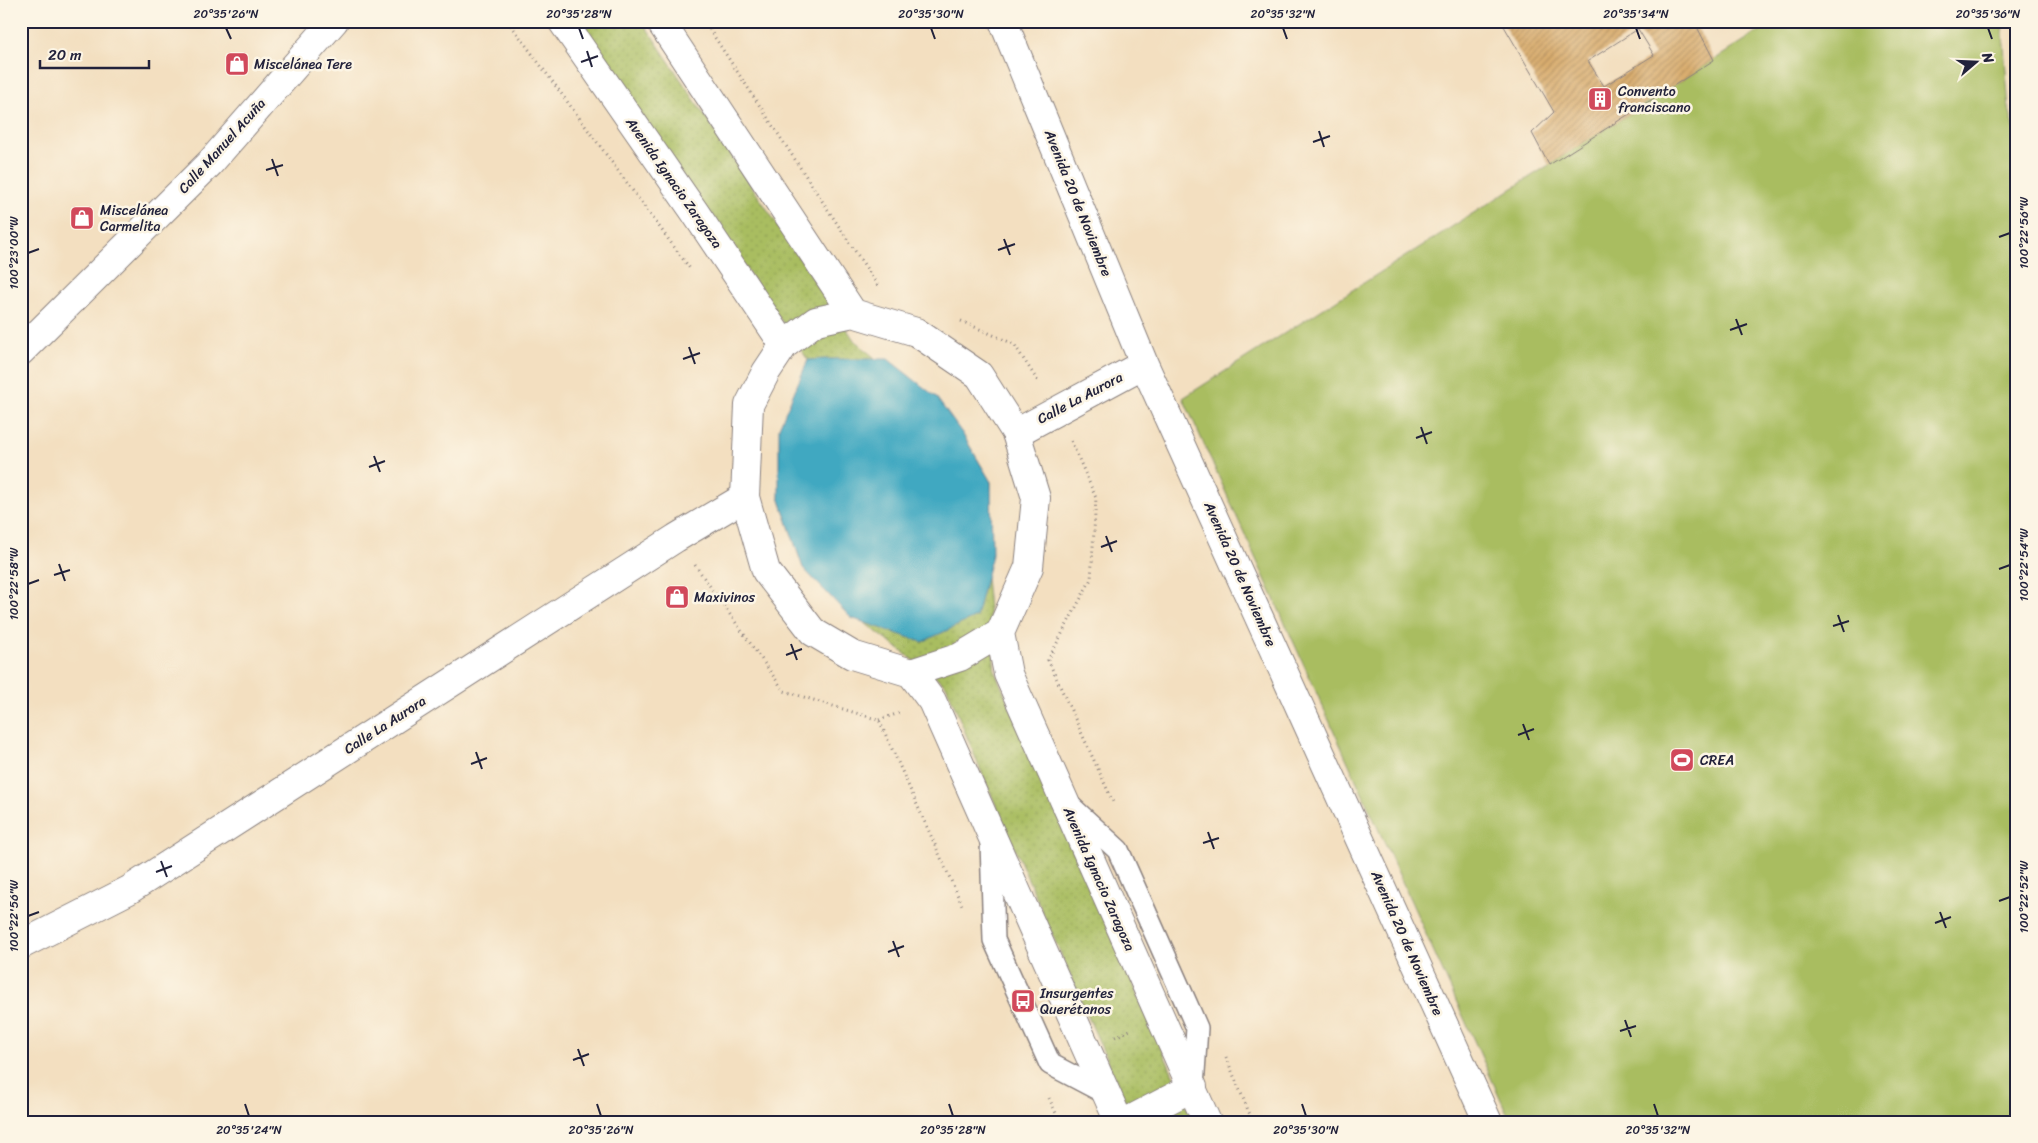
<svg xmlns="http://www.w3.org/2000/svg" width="2038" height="1143" font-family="Sriracha,sans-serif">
<defs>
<pattern id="park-dots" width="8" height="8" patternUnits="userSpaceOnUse" patternTransform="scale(1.25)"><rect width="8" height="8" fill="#a9bd61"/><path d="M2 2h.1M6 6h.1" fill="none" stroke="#91a255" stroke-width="1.8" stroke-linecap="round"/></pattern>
<pattern id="building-hatch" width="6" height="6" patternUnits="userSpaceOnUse" patternTransform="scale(1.25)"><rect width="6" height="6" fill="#d9ad6f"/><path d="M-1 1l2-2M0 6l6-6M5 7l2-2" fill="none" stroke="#b08c5c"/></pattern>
</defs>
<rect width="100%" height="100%" fill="#fcf5e5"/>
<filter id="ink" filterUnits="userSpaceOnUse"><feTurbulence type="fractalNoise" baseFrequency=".02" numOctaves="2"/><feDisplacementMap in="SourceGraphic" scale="10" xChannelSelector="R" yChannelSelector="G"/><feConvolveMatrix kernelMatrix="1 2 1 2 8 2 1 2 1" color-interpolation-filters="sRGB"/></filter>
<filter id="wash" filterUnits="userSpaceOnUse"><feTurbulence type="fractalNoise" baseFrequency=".0096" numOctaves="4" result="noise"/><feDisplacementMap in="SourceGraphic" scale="20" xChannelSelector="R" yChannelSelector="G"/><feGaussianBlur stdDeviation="1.12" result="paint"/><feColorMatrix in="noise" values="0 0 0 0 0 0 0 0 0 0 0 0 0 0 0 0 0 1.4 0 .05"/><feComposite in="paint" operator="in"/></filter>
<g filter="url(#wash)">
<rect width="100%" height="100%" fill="#f3dfc0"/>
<path fill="url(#park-dots)" stroke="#66704e" d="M577,21H642L854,340L962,433L991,482L986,577L995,672L1194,1122H1134L978,764L946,685L866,624L803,568L779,497L808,360Z"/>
<path fill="#a9bd61" stroke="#66704e" d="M1775,21H2002L2009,109L2017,137V1122H1511L1183,398Z"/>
<path fill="#41a8c1" stroke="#32657e" d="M825,359H888L936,397L962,433L991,482L992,555L976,617L922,642L851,618L803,568L779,497V427L808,360Z"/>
<g id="blocks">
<path fill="url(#building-hatch)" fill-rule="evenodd" d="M1501,21H1694L1714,60L1549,165L1532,133L1554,112ZM1638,29L1654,55L1604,86L1588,61Z"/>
</g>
</g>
<g filter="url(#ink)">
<use href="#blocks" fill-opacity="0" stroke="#8a807e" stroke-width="1"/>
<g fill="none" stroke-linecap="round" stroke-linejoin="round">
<defs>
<path id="lane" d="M1068,804L1118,850L1187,1005L1197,1028L1193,1087
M991,841L994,940L1050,1064L1107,1094"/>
<path id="street" d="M1003,21L1144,364L1488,1122
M21,351L210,163L334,21
M1016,433L1144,364
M21,945L129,890L676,538L745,497
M1126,1122L1193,1087"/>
<path id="secondary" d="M562,21L694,211L784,345
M660,21L853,313
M853,313L916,332L979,375L1016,433L1036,498L1029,567L1000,633L960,657L911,673L852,655L813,632L766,571L745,497L749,405L766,372L784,345L816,321Z
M1000,633L1008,674L1207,1122
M911,673L932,701L1119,1122"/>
</defs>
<use href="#lane" stroke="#8a807e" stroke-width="24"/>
<use href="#street" stroke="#8a807e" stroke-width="30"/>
<use href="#secondary" stroke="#8a807e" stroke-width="30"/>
<path stroke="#8a807e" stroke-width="3" stroke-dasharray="1 4" stroke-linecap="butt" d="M508,21L691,270
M704,21L878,286
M961,321L1014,344L1039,383
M1071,441L1096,498L1091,579L1048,660L1114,804
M695,565L784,691L879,720L962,905
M879,720L899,713
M1115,1037L1130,1030
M1226,1057L1253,1122
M1049,1098L1060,1122"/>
<use href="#lane" stroke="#fff" stroke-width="21"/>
<use href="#street" stroke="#fff" stroke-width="28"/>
<use href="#secondary" stroke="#fff" stroke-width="28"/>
</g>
</g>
<path fill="none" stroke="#22223b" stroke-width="2" d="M226,28L231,39M579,28L583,39M931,28L935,39M1283,28L1287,39M1636,28L1640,39M1988,28L1992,39M587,51L592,67M581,62L598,56M1319,131L1324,147M1313,142L1330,136M272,159L278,176M266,170L283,165M1999,237L2010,233M1004,239L1010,255M998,250L1015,244M28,253L39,249M1736,319L1742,335M1730,330L1747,324M689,347L695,364M683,359L700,353M1421,427L1427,444M1416,438L1432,432M374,456L380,472M369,467L385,461M1106,536L1112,552M1101,547L1117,541M59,564L65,581M1999,569L2010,565M54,575L70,570M28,584L39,580M1838,615L1844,632M1833,626L1849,621M791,644L797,660M786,655L802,649M1523,724L1529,740M1518,735L1534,729M476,752L482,769M471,764L487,758M1208,832L1214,849M1203,843L1219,838M161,861L167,877M156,872L172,866M1999,901L2010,897M1940,912L1946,928M28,916L39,912M1935,923L1951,917M893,941L899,957M888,952L904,946M1625,1020L1631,1037M1620,1031L1636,1026M578,1049L584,1066M573,1060L589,1054M245,1104L249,1116M597,1104L601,1116M949,1104L953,1116M1302,1104L1306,1116M1654,1104L1658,1116"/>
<defs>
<symbol id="shop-square" viewBox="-11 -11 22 22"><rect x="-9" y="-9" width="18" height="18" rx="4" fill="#d1495b" stroke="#fcf5e5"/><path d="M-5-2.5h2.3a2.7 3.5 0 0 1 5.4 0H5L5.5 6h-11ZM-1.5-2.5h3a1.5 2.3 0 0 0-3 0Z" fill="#fff"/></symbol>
<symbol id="building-square" viewBox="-11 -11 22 22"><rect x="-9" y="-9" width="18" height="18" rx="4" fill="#d1495b" stroke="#fcf5e5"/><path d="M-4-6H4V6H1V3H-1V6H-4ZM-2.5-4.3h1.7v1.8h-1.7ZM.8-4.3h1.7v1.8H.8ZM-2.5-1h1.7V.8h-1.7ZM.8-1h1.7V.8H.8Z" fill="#fff"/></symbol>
<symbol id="stadium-square" viewBox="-11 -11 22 22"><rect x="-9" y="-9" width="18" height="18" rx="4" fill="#d1495b" stroke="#fcf5e5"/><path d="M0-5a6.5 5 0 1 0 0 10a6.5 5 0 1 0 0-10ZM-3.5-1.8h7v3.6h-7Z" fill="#fff"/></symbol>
<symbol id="bus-square" viewBox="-11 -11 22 22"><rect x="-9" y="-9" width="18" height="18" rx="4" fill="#d1495b" stroke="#fcf5e5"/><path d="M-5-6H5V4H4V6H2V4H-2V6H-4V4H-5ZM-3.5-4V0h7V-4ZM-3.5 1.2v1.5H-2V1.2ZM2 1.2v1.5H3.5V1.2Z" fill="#fff"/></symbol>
</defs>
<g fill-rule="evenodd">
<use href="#shop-square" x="223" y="50" width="28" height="28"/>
<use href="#building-square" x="1586" y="85" width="28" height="28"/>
<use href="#shop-square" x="68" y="204" width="28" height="28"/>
<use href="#shop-square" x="663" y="583" width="28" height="28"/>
<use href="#stadium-square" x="1668" y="746" width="28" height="28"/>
<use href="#bus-square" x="1009" y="987" width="28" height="28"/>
</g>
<g text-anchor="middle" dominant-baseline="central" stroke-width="5" stroke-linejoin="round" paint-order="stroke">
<g font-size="14" fill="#22223b" stroke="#fcf5e5" text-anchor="start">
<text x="254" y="64">Miscelánea Tere</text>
<text x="1618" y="91">Convento<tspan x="1618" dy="16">franciscano</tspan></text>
<text x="100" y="210">Miscelánea<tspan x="100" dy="16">Carmelita</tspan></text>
<text x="694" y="597">Maxivinos</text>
<text x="1700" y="760">CREA</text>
<text x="1040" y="993">Insurgentes<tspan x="1040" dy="16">Querétanos</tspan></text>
</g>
<g font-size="14" fill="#22223b" stroke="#fcf5e5">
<text transform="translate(222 146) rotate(-48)">Calle Manuel Acuña</text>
<text transform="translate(674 183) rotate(55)">Avenida Ignacio Zaragoza</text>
<text transform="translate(1078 203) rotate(68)">Avenida 20 de Noviembre</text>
<text transform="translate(1080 398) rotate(-28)">Calle La Aurora</text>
<text transform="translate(1240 574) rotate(66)">Avenida 20 de Noviembre</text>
<text transform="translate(385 725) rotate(-33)">Calle La Aurora</text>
<text transform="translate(1099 879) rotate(66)">Avenida Ignacio Zaragoza</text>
<text transform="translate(1407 943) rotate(66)">Avenida 20 de Noviembre</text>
</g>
</g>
<rect width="2038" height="1143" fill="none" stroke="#fcf5e5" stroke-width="55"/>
<g transform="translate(1976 62) rotate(71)" stroke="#fcf5e5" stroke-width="4" paint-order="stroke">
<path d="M0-4L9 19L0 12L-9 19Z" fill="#22223b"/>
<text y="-8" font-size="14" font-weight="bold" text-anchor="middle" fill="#22223b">N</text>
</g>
<path d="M40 60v8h109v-8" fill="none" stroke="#22223b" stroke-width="2.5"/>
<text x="48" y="60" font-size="15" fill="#22223b" stroke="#fcf5e5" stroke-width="4" paint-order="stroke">20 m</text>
<rect x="28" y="28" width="1982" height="1088" fill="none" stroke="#22223b" stroke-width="2"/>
<g font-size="12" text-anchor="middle" fill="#22223b">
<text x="226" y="18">20°35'26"N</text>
<text x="579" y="18">20°35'28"N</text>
<text x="931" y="18">20°35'30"N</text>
<text x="1283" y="18">20°35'32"N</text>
<text x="1636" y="18">20°35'34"N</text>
<text x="1988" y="18">20°35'36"N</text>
<text transform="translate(2024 233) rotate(-90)" y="4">100°22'56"W</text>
<text transform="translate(14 253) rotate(-90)" y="4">100°23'00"W</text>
<text transform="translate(2024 565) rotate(-90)" y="4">100°22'54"W</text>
<text transform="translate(14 584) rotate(-90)" y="4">100°22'58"W</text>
<text transform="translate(2024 897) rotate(-90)" y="4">100°22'52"W</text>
<text transform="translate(14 916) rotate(-90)" y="4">100°22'56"W</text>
<text x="249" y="1134">20°35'24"N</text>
<text x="601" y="1134">20°35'26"N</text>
<text x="953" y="1134">20°35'28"N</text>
<text x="1306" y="1134">20°35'30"N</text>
<text x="1658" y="1134">20°35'32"N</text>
</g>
</svg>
